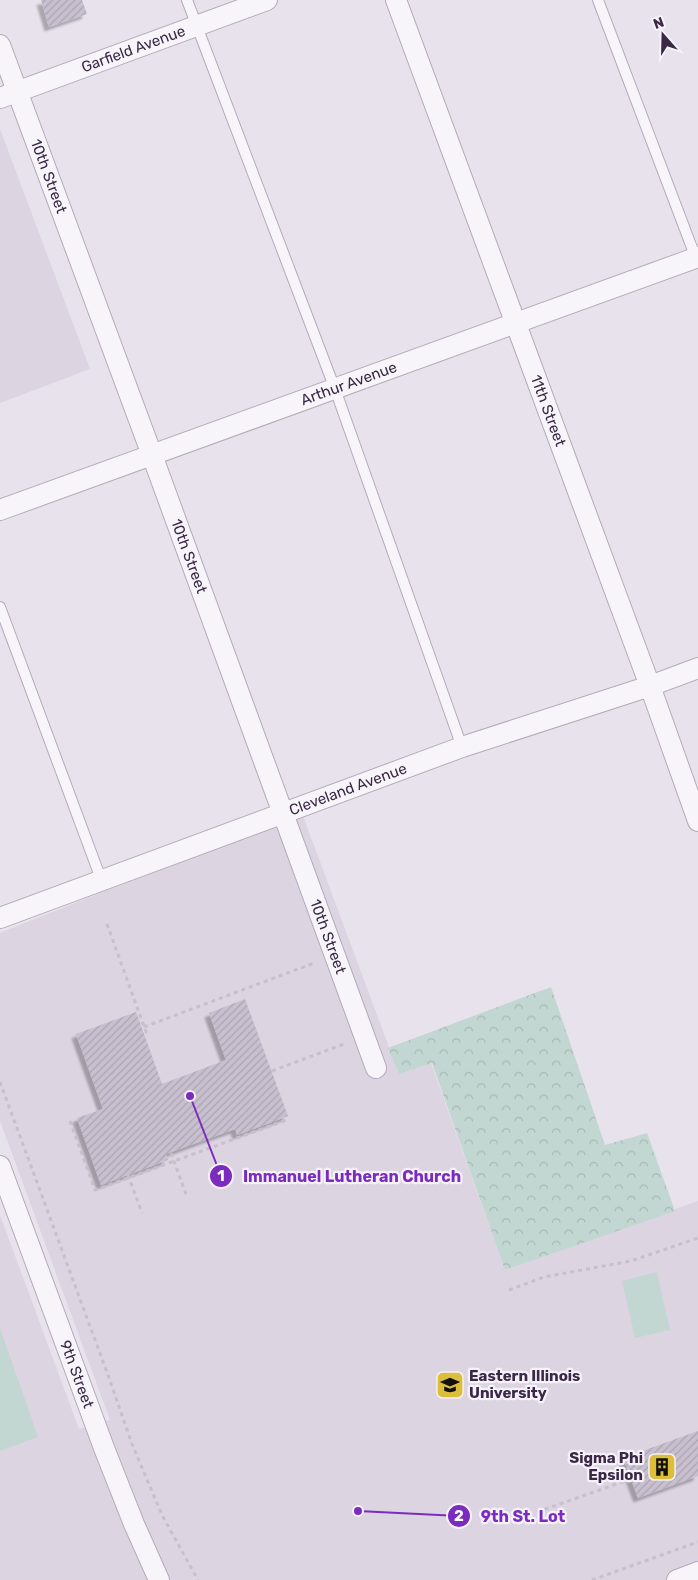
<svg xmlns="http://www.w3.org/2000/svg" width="698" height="1580" font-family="Rubik,sans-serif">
<defs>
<pattern id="forest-crowns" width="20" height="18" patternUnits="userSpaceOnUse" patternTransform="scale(1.25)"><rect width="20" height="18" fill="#c2d7d1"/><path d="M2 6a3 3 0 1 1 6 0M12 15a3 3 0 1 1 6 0" fill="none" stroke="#a7b9b5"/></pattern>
<pattern id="building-hatch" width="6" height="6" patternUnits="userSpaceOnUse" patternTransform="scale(1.25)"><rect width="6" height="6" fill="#c8bfcf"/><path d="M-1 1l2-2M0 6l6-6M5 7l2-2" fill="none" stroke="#ada4b3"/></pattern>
<filter id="shadow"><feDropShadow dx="-4.5" dy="4.5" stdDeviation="1" flood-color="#0004"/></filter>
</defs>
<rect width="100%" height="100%" fill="#e8e2ec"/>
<path fill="#dcd4e1" d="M0,129L90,369L0,403Z
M303,816L399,1074L431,1063L505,1270L698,1201V1580H0V1215L79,1429L110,1420L0,1121V933L105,891Z"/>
<path fill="#c2d7d1" d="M657,1272L670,1330L635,1338L622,1281Z
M0,1328L38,1437L0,1451Z"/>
<path fill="url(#forest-crowns)" d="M551,987L605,1145L647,1133L675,1211L505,1270L432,1063L399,1074L388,1048Z"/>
<path fill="url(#building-hatch)" filter="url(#shadow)" d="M41,0H82L87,14L49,27Z
M245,999L288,1116L237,1135L235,1129L166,1154L168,1160L101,1185L77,1118L103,1109L76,1034L136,1012L162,1084L226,1060L209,1013Z
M698,1431V1476L638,1498L623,1458Z"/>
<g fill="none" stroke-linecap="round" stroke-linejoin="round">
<defs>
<path id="lane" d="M187,0L335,389L462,747
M598,0L697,261
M0,607L101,879"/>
<g id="street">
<path id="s1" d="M396,0L650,686L698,821"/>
<path id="s2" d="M0,45L152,455L376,1068"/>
<path id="s3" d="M0,98L267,0"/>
<path id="s4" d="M0,510L698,257"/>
<path id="s5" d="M0,918L462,747L650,686L698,668"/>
<path id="s6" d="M0,1166L104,1448L134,1524L159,1580"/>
<path d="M677,1580L698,1572"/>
</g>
</defs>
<use href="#lane" stroke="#b4aaba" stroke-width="12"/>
<use href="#street" stroke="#b4aaba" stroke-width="22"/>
<path stroke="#c7c0cb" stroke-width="3" stroke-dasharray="4 4" stroke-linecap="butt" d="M107,924L146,1032L144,1033
M144,1027L314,963
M272,1071L344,1044
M0,1082L108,1375L132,1444L162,1515L198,1580
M70,1121L95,1190L289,1119
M171,1153L187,1197
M128,1175L142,1213
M509,1290L544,1277L631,1261L698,1238
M537,1512L631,1479
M592,1580L698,1542"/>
<use href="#lane" stroke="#f8f5fa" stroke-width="10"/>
<use href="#street" stroke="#f8f5fa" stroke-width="20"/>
</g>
<defs>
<symbol id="university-square" viewBox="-11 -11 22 22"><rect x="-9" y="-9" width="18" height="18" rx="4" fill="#ddbe3b" stroke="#f6f2f9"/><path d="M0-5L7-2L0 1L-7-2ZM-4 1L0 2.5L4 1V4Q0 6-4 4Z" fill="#111"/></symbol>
<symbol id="building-square" viewBox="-11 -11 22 22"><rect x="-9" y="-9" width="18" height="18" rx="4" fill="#ddbe3b" stroke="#f6f2f9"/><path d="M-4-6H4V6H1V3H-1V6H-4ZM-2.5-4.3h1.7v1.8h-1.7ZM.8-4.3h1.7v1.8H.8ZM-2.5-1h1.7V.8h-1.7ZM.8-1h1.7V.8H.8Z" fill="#111"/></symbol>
</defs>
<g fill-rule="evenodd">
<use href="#university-square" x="434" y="1369" width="32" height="32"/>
<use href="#building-square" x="646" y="1451" width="32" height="32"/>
</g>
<g text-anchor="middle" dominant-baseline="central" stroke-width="4.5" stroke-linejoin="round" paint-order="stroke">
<g font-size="15" fill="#3a2846" stroke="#f6f2f9">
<text stroke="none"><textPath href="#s3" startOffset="142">Garfield Avenue</textPath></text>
<text stroke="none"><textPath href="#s2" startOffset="140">10th Street</textPath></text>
<text stroke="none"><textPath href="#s4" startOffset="371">Arthur Avenue</textPath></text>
<text stroke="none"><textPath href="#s1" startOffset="438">11th Street</textPath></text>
<text stroke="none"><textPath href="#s2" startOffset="545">10th Street</textPath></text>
<text stroke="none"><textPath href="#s5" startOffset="371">Cleveland Avenue</textPath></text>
<text stroke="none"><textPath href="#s2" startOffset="950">10th Street</textPath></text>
<text stroke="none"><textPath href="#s6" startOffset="222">9th Street</textPath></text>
</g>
<g font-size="15" font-weight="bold" fill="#3a2846" stroke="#f6f2f9" text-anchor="start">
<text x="469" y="1376">Eastern Illinois<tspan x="469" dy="17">University</tspan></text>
<text x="643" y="1458" text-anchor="end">Sigma Phi<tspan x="643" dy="17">Epsilon</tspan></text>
</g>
</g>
<path fill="none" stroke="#7b2cbf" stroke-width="2" d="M190 1096L221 1176M358 1511L459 1516"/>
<g fill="#7b2cbf" stroke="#f6f2f9" stroke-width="2">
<circle cx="190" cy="1096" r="5"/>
<circle cx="358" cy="1511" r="5"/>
<circle cx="221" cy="1176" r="12"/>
<circle cx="459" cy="1516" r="12"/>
</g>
<g font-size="15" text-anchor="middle" font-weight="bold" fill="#fff">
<text x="221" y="1181">1</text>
<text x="459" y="1521">2</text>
</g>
<g font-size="16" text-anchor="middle" font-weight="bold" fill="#7b2cbf" stroke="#f6f2f9" stroke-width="4.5" stroke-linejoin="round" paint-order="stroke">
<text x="352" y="1182">Immanuel Lutheran Church</text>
<text x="523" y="1522">9th St. Lot</text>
</g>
<g transform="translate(663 35) rotate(340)" stroke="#f6f2f9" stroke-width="4" paint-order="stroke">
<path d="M0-4L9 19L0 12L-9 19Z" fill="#3a2846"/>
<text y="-8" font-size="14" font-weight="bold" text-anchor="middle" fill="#3a2846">N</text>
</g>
</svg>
